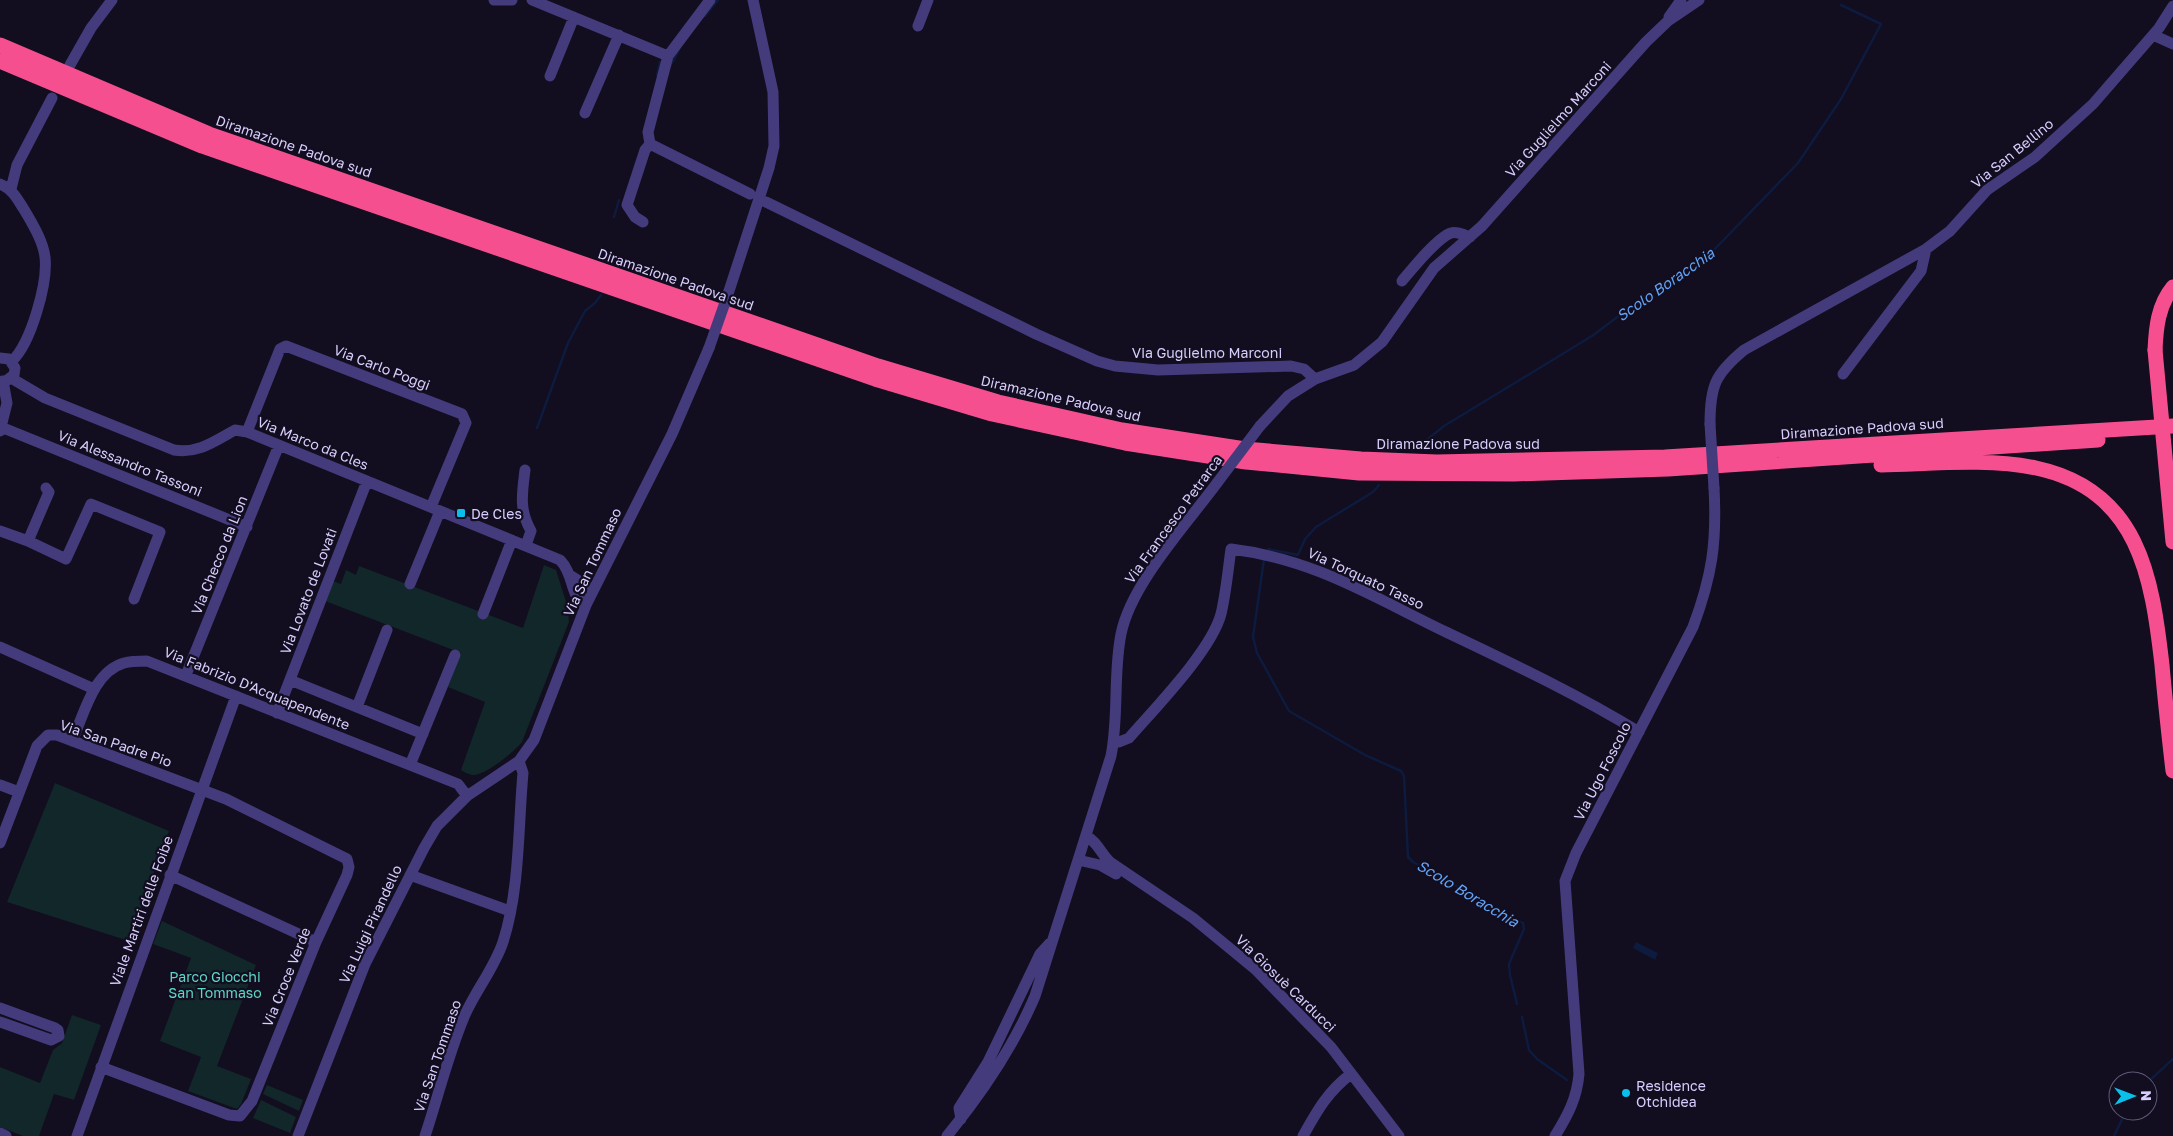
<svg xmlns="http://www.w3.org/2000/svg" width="2173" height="1136" font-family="'Golos Text',sans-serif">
<rect width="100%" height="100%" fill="#120d1f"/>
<path fill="#112729" d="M544,565L556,570L568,608L569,622L522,742C515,751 484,777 472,775C468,774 464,772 461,770L485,702L448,687L461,653L325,601L333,581L341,584L346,570L356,575L359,566L523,628Z
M55,783L169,831L129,941L7,902Z
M162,921L256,965L217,1066L251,1079L241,1104L237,1109L188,1091L201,1057L160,1041L191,958L153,944Z
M72,1015L101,1025L74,1100L54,1094L39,1136H23L0,1127V1067L40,1083L53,1050L62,1043Z
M267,1085L303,1100L299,1111L263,1094Z
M261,1100L296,1117L290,1133L253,1118Z"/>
<path fill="#0d1b3e" d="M1636,942L1658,953L1655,960L1633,948Z"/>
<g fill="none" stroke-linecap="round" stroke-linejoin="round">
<path stroke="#0d1b3e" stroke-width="2.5" d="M705,16L718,0
M671,65L679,50
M657,75L660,62
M614,217L619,200
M601,247L603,254L611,258L613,263
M537,428L568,343L585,311L595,303L601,295
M1418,447L1444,426L1592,336L1664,282L1711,253L1798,163L1841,99L1881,24L1841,5
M1268,549L1298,555L1305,539L1316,527L1373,492L1379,485
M1264,559L1253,637L1257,653L1289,711L1365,755L1401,771L1404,776L1408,857L1413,862L1523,923L1524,929L1509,964L1510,975L1517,1004
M1522,1017L1529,1050L1537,1059L1567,1080
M2148,1082L2173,1059
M2114,1136L2126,1111"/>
<path stroke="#443b7c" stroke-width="11" d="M494,0H512
M532,0L668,56
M1669,17L1681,0
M918,26L928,0
M2153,35L2173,44
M70,65L91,28L112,0
M550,76L574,17
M585,113L619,35
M650,144L648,132L668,56L710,0
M650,144L750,194
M0,184C14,190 17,199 25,211C33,225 43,241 45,257C48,283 31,343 12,361
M11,189L17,165L52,98
M766,202L1036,334L1097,361L1115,366L1158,370L1291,366L1304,369L1315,379
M643,222L635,217L627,205L645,150L650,144
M1402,281C1412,269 1437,238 1451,233C1457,231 1464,235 1470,237
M728,294L769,168L774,146L773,92L753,0
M0,358L9,359L15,368L14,375L6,381
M1843,374L1921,271L1926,249
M11,378L45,398L174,450C198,454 215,441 235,430L247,432L560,560C575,575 569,597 586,605
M1710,424C1710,386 1715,374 1744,350L1926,249L1950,231L1987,190L2035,157L2093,104L2159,28L2173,6
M1260,426L1288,396L1315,379L1354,365L1382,342L1434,268L1482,226L1646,42L1668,21L1699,0
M1,427L247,527
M0,431L7,403L3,381
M247,432L280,349L286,346L462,414L466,423L431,507
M525,470C522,494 519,510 531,531L526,545
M0,531L28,541L66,559L91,504L160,532L134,599
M28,541L49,492L46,488
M571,576L593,590
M410,584L440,511
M483,614L512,540
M0,647L94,689
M186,675L279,445
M290,680L423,734
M357,707L387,630
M277,713L367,481
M72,741C84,715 93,672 124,663C131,661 140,661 147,661L458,784L467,796
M1114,741L1119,742L1129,738C1155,708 1211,651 1221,614C1226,593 1228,570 1231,549C1314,559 1373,597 1446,632C1511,663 1577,694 1639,732
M410,765L455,655
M0,785L19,792
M1086,836C1097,841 1101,854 1110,862L1193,918L1255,969L1331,1047L1399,1136
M0,843L37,746L48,735H57L226,799L347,859L349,867L347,875L316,942L252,1101L240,1116L229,1115L101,1067
M1078,860L1100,865L1116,874
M170,875L316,942
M410,875L510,911
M0,1008L55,1028L58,1030L59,1036L51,1040L0,1022
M961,1119L959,1108L988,1062L1040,954L1050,943
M0,1133L6,1136
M77,1136L236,696
M298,1136L365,964L424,848L437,826L467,796L519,761L534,740L586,605L672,434L709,348
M425,1136C438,1097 448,1055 464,1017C475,991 494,969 503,942C520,889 518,828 523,773L519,761
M947,1136C983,1092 1013,1048 1035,996L1111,756C1119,716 1113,674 1121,634C1131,584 1186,525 1217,483
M1303,1136C1317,1111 1328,1091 1351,1074
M1555,1136C1568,1115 1577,1098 1579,1074L1565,881L1576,853L1693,627C1712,576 1717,543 1714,488"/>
<path stroke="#f64f8f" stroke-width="15" d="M0,45L209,134L878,366L998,402L1122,430L1245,449L1361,459L1437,462L1665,457L2173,426
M0,61L202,146L875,379L992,414L1125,443L1246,462L1359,473L1514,474L1668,469L2098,440
M2155,350C2156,328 2158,305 2173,287
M1881,465C1932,464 1986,458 2036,468C2139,490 2152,577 2162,665C2165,700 2169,736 2173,771"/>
<path stroke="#443b7c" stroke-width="11" d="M709,348L728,294
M1710,424L1714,488
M1217,483L1260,426"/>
<path stroke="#f64f8f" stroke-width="15" d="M2155,350L2173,542"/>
</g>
<g fill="#0bbfeb" stroke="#120d1f" stroke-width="2">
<rect x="456" y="508" width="10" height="10" rx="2.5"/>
<circle cx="1626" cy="1093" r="5"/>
</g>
<g text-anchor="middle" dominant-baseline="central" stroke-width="4.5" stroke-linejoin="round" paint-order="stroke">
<g font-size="14" fill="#d8cefd" stroke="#120d1f">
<text transform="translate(1558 119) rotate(-48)">Via Guglielmo Marconi</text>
<text transform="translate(294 146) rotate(19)">Diramazione Padova sud</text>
<text transform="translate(2012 153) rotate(-39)">Via San Bellino</text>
<text transform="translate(676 279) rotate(19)">Diramazione Padova sud</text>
<text x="1207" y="352">Via Guglielmo Marconi</text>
<text transform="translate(382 367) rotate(21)">Via Carlo Poggi</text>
<text transform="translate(1061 398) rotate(13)">Diramazione Padova sud</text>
<text transform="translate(1862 428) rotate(-4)">Diramazione Padova sud</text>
<text transform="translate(313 443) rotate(22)">Via Marco da Cles</text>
<text x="1458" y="443">Diramazione Padova sud</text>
<text transform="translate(130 463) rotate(22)">Via Alessandro Tassoni</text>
<text transform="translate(1173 519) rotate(-54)">Via Francesco Petrarca</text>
<text transform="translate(219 555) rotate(-68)">Via Checco da Lion</text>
<text transform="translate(592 562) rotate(-65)">Via San Tommaso</text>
<text transform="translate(1366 578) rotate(25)">Via Torquato Tasso</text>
<text transform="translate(308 591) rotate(-69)">Via Lovato de Lovati</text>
<text transform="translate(257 688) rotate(22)">Via Fabrizio D'Acquapendente</text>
<text transform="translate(116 743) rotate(19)">Via San Padre Pio</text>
<text transform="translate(1602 771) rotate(-63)">Via Ugo Foscolo</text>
<text transform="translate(141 911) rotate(-70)">Viale Martiri delle Foibe</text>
<text transform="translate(370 924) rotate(-65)">Via Luigi Pirandello</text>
<text transform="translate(286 977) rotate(-68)">Via Croce Verde</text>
<text transform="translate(1286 983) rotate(44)">Via Giosuè Carducci</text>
<text transform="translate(437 1056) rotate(-71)">Via San Tommaso</text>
</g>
<g font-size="14" fill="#d8cefd" stroke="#120d1f" text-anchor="start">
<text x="471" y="513">De Cles</text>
<text x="1636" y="1085">Residence<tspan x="1636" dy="16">Otchidea</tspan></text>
</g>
<g font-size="14" fill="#5ed8c6" stroke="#120d1f">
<text x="215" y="976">Parco Giocchi<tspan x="215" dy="16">San Tommaso</tspan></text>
</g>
<g font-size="15" font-style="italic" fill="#61a3f7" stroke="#120d1f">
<text transform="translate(1665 284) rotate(-35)">Scolo Boracchia</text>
<text transform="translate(1468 893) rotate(31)">Scolo Boracchia</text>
</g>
</g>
<g transform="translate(2133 1096) rotate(89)"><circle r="24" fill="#120d1f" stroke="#615a78"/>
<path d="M0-4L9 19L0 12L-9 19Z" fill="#0bbfeb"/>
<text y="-8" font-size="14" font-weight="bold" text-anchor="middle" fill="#d8cefd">N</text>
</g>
</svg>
